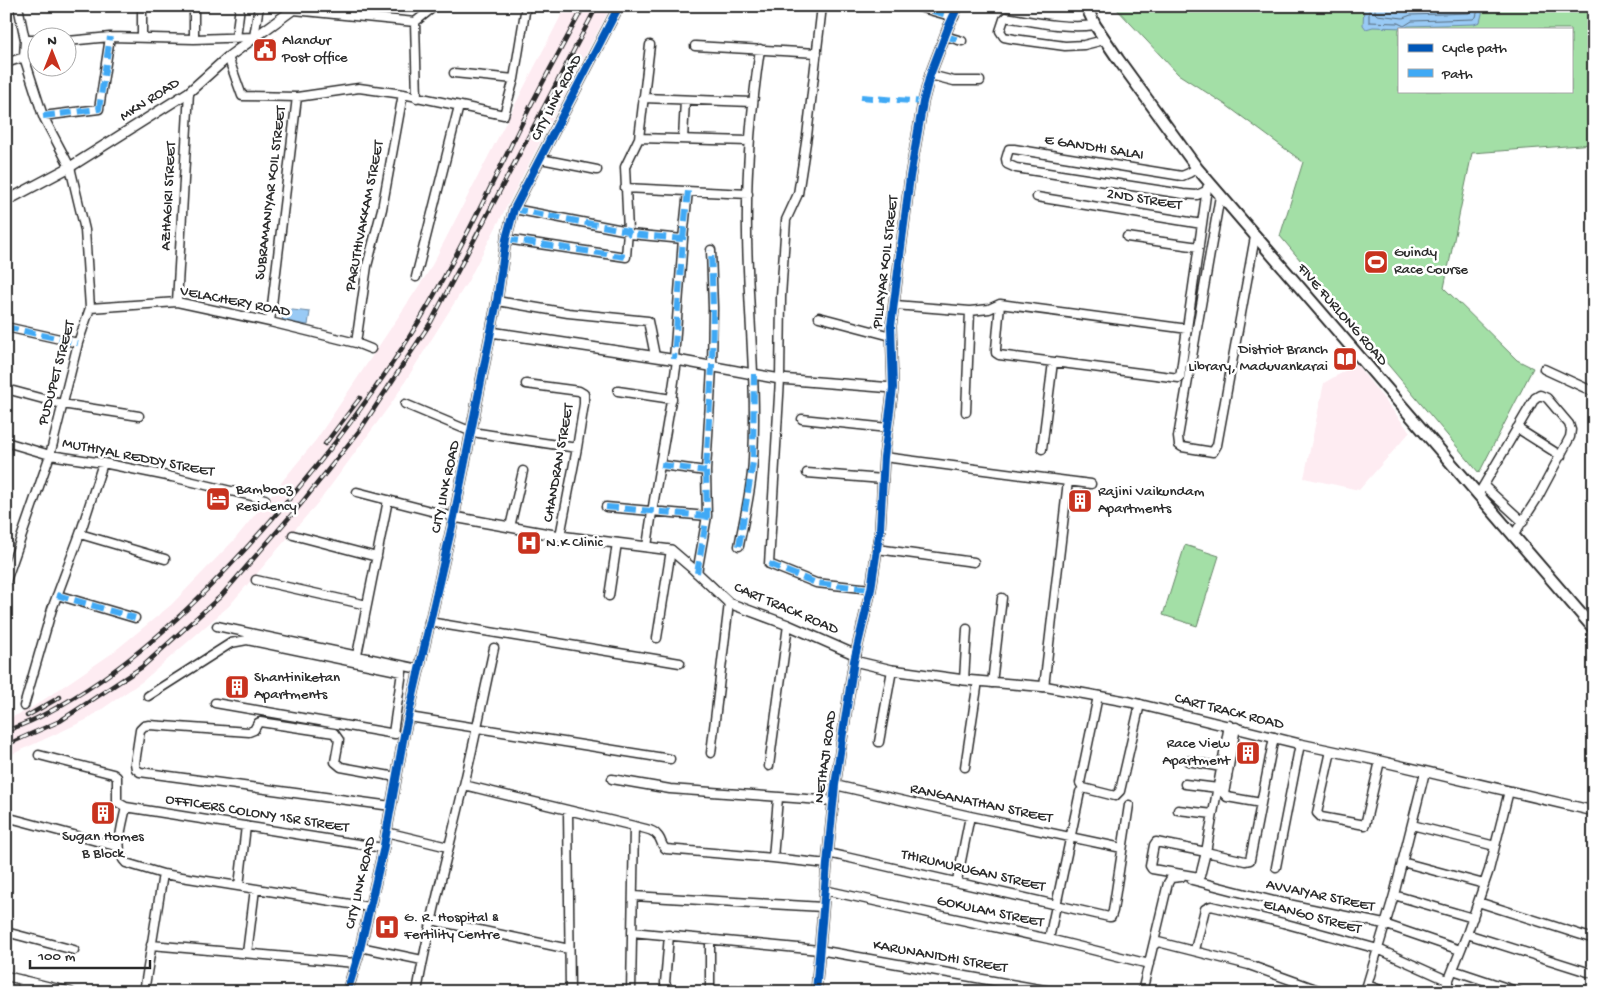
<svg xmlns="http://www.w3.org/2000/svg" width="1600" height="998" font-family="'Gochi Hand',sans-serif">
<rect width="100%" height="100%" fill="#fff"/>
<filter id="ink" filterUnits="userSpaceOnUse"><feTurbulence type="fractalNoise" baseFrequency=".02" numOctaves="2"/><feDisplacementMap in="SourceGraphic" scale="10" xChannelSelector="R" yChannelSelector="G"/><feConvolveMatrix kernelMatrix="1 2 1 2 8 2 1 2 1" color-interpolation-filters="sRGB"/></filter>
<g filter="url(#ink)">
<path fill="#feecf2" d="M566,6H611L468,281L393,401L321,499L229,606L143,681L86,720L6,757V720L30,709L111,654L171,605L235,539L316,440L429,271Z
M1356,364L1410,432L1359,490L1304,478L1324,383Z"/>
<path fill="#a3dfa6" stroke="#678568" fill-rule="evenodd" d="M1114,6H1594V144L1472,153L1444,288L1517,360L1533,368L1479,473L1280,236L1303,162L1226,105L1178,74ZM1399,29H1571V91H1399Z
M1185,545L1219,556L1197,626L1163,615Z"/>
<path fill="#99caf5" stroke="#6d8aa4" d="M1364,6H1484L1480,22L1474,24L1408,26L1405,28L1373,27L1366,29L1363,25Z
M284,309L310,312L308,325L282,321Z"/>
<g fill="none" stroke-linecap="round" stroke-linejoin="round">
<path stroke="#576b7c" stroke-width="1" d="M1369,6V22L1398,23L1404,26L1412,21L1473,19L1476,17L1479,6
M1375,6V13L1377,15L1403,18L1411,15L1469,13L1473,6
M1383,6L1385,8C1403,10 1421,7 1440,6"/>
<defs>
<path id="minor" d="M142,6V37
M822,6L807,136L798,194L786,220L781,297L780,379L769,564L816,583L871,589
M915,6L954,17
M294,10L415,22L435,6
M415,22L417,98
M1095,25C1065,29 1035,22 1006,17L1004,19L1000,31L1004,37L1014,39L1065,46L1084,45L1104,40
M945,36L962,41
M236,38L240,6
M194,39V6
M25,40H38
M68,41L110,37L194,39L254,37L259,6
M695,46L817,53
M228,57L242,96L297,97L359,88L403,94L504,115L514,79L526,6
M6,63L24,57
M454,73L514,79
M930,75L954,81H980
M643,98L752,102
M43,116L99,109L110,37
M639,138L749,141
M683,139L685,100
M541,159L597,170
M1197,168L1189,173L1182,176L1014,149H1009L1006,159L1007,164L1016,168L1183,194L1197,195L1206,191
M625,188L748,194
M1220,196L1178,437L1179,445L1182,447L1213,452L1217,445L1255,237
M1037,197L1202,224L1207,188
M514,209L628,231L630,234L683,239L674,359
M1127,237L1199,247
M506,239L626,257L628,231L625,167L639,138L650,45
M683,239L688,191
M416,277L459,106
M497,301L568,313L648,321L655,356
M177,302L189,92
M1000,304L996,349V353L999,355L1179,378L1180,377L1202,224
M895,305L970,311L989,309L1000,304L1188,329
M90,308L177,302L270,322L356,343L371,349
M819,317L891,336
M270,322L297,97
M6,327L78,343
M356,343L367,266L382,209L403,94
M1544,369L1594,392
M526,384L579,391L584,394V404L577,448L560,536
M6,389L62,404L139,416
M618,391L672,399
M405,404L472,432L577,448
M966,412L970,311
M802,419L888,428
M1517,428L1561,456
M6,442L50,455L103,463L172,477L265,499
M1042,449L1053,362
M884,457L1091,484
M661,465L706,471
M807,473L883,479
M1484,486L1523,522
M357,492L454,517
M1478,495L1535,398L1540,395L1547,398L1569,424L1571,430L1570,437L1538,497L1513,536
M606,507L707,516
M510,527L523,471
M80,534L165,559
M293,535L377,557
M739,546C744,519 752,488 753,460C757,385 748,310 747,234C746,172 751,110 760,49
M647,547C655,484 669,423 677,360
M877,549L974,562
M697,573L707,516L706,471L712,367L713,308L711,250
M256,580L367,605
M6,581L50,455L78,343L90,308L85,230L70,167L43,116L24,57L25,40L18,6
M57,595L135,618
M609,596L617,543
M429,622L680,663
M217,626L419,669
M657,638L671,550
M357,655L388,500
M964,680L967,629
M992,683L1002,598
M1044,687L1068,481
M148,696L231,643L247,640L402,672L393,733
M1098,696L1080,783L1083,788L1115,796L1120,791L1140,704
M215,703L395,734
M24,706L52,609L80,534L103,463
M409,717L670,759
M1229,725L1206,852L1156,842L1154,845L1150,866L1152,869L1199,877L1200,876L1206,852L1245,861L1250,860L1274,737
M1236,727L1224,794L1227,797L1261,803
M879,742L892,670
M1331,751L1317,813L1321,817L1365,825L1380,761
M711,753L729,603
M39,755L113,774L117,777V802L126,807L383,848
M1188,761L1221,767
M769,766L788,625
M965,767L978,681
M612,779L670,789L834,801
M1185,784L1218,788
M464,785L634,826C640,828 653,829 657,835C662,839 660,845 666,849L773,858L778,798
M835,785L970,816L1122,848
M391,806L140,772L136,769L135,763L140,730L144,726L149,725L249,732L254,730L258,723L260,722L334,733L339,740L335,762L341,767L396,777
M126,807C123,823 113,851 126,863L163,874L369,907
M568,810L570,992
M1178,810L1213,814
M6,817L119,847
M1412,825L1495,846
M386,832L448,847
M828,853L1109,917H1111L1113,911L1129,805
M773,858L827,864
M1402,862L1484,884
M1276,867L1300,744
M1192,880L1274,901L1384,924L1460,950
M957,881L970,816
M239,886L246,826
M824,890L1049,939L1149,964
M1394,895L1473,918
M633,896L823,907
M1478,902L1594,939
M432,920L569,949
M6,932L74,950
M632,932L819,950L1056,992
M1467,934L1594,974
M669,935L665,983L670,992
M1049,939L1080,792
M151,945L355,963
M1153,946L1168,883L1171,878L1181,877
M360,947L422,960
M1195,950L1205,909L1211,906L1283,923L1378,949L1449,981
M247,953L255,889
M1453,970L1519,992
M6,976L71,992
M1367,985L1385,992
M735,990L750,992
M22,992L23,980
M144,992L163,874
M417,992C429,922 448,853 464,785C475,739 484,693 494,648
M631,992L634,826
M710,992V939
M1142,992L1153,946L1158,942L1249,965L1324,992
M1365,992L1394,895L1425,772
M1444,992L1467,934L1489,870L1509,791"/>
<path id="tertiary" d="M6,201L70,167L189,92L228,57L298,6
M491,332L677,360L780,379L893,388
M454,517L560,536L671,550L692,568L729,603L788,625L856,655
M854,661L892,670L964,680L1048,687L1130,702L1300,744L1380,761L1594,811
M347,992L359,953L383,851L404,735L454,517L497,301L506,239L514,209L619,6
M816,992L827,864L835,785L854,661L871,589L880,529L884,457L893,388L891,326L910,177L923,102L930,75L948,28L958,6"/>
<path id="secondary" d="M1086,6L1095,25L1118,59L1197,168L1594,629"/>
</defs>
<use href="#minor" stroke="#2b2b2b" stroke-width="11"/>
<use href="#tertiary" stroke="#2b2b2b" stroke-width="12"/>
<use href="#secondary" stroke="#2b2b2b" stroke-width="14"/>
<use href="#minor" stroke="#fff" stroke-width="8"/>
<use href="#tertiary" stroke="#fff" stroke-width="9"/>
<use href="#secondary" stroke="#fff" stroke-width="10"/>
<defs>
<path id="rail" d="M325,444L360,398
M27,716L60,697
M6,731C19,726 33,721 45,714C125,672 189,611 249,545C314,473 371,401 421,318C462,248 496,175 532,103C549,70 567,38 584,6
M6,745L60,721L142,667L221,596L300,505L360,430L431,322L597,6"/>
</defs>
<use href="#rail" stroke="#2b2b2b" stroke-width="4.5"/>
<use href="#rail" stroke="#fff" stroke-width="2.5" stroke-dasharray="8" stroke-linecap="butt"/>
<path stroke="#3fa9f5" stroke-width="6" stroke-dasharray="12 6" stroke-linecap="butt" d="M915,6L954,17
M945,36L962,41
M861,97L923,102
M43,116L99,109L110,37
M514,209L628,231L630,234L683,239L674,359
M506,239L626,257
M683,239L688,191
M6,327L78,343
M661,465L706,471
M606,507L707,516
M739,546L753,462L754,374
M769,564L816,583L871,589
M697,573L707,516L706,471L712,367L713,308L711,250
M57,595L135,618"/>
<defs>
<path id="cycleway" d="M347,992L359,953L383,851L404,735L454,517L497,301L506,239L514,209L619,6
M816,992L827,864L835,785L854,661L871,589L880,529L884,457L893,388L891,326L910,177L923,102L930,75L948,28L958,6"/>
</defs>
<use href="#cycleway" stroke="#fff" stroke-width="11"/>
<use href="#cycleway" stroke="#0057b8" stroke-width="8"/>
</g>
</g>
<defs>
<symbol id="civic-square" viewBox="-11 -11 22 22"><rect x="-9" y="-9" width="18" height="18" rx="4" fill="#c8321e" stroke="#fff"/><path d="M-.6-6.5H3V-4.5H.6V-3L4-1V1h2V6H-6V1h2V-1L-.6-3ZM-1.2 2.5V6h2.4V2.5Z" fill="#fff"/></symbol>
<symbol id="stadium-square" viewBox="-11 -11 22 22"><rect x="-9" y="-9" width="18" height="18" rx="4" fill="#c8321e" stroke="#fff"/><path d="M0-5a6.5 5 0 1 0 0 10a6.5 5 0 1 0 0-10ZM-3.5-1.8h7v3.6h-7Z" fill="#fff"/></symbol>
<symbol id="library-square" viewBox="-11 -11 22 22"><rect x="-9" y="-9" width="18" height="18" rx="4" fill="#c8321e" stroke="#fff"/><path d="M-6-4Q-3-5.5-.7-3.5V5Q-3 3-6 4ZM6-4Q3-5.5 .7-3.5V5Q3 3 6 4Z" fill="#fff"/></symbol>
<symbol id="hotel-square" viewBox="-11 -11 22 22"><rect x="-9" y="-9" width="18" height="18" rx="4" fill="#c8321e" stroke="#fff"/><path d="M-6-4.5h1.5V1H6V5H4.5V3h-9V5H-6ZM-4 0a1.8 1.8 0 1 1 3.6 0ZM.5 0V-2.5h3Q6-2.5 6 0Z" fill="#fff"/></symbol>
<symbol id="building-square" viewBox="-11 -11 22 22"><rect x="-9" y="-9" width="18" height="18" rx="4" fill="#c8321e" stroke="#fff"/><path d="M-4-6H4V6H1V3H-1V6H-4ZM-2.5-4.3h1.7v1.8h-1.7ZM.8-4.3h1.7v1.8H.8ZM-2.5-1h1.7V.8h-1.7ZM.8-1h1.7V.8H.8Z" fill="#fff"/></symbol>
<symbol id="hospital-square" viewBox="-11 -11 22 22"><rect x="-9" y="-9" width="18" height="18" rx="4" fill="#c8321e" stroke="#fff"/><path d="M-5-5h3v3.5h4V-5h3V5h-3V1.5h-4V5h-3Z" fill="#fff"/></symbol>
</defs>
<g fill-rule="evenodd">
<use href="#civic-square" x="251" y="36" width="28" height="28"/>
<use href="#stadium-square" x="1362" y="248" width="28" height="28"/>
<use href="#library-square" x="1331" y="345" width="28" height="28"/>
<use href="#hotel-square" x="204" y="485" width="28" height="28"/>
<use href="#building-square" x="1066" y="487" width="28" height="28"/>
<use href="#hospital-square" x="515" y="529" width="28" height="28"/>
<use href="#building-square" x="223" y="673" width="28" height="28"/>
<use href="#building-square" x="1234" y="739" width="28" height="28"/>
<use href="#building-square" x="89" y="799" width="28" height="28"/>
<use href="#hospital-square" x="373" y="913" width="28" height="28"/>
</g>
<g text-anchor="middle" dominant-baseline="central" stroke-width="5" stroke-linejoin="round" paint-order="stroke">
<g font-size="15" fill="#2b2b2b" stroke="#fff" text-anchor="start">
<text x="282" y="41">Alandur<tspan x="282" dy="17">Post Office</tspan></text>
<text x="1394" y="253">Guindy<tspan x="1394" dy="17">Race Course</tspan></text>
<text x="1328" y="350" text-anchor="end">District Branch<tspan x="1328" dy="17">Library, Maduvankarai</tspan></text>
<text x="236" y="490">Bambooz<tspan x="236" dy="17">Residency</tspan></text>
<text x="1098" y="492">Rajini Vaikundam<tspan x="1098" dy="17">Apartments</tspan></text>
<text x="546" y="543">N.K Clinic</text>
<text x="254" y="678">Shantiniketan<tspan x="254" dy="17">Apartments</tspan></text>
<text x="1230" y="744" text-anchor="end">Race View<tspan x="1230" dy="17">Apartment</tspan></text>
<text x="103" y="837" text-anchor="middle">Sugan Homes<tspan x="103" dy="17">B Block</tspan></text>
<text x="404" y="918">G. R. Hospital &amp;<tspan x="404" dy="17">Fertility Centre</tspan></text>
</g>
<g font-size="15" fill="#2b2b2b" stroke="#fff">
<text transform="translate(557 98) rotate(-63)">CITY LINK ROAD</text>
<text transform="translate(150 100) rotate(-33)">MKN ROAD</text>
<text transform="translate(1094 148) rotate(9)">E GANDHI SALAI</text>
<text transform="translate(271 193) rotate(-83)">SUBRAMANIYAR KOIL STREET</text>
<text transform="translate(169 196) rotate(-87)">AZHAGIRI STREET</text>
<text transform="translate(1144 200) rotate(9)">2ND STREET</text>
<text transform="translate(365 216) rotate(-79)">PARUTHIVAKKAM STREET</text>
<text transform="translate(886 262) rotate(-83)">PILLAYAR KOIL STREET</text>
<text transform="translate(235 302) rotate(11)">VELACHERY ROAD</text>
<text transform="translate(1342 315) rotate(49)">FIVE FURLONG ROAD</text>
<text transform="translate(57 373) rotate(-75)">PUDUPET STREET</text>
<text transform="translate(138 458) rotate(11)">MUTHIYAL REDDY STREET</text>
<text transform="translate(559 463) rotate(-80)">CHANDRAN STREET</text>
<text transform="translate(446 487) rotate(-78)">CITY LINK ROAD</text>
<text transform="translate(786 609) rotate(23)">CART TRACK ROAD</text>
<text transform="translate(1229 712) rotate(14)">CART TRACK ROAD</text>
<text transform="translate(826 757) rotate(-82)">NETHAJI ROAD</text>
<text transform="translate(981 804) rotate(12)">RANGANATHAN STREET</text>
<text transform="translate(257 814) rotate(9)">OFFICERS COLONY 1SR STREET</text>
<text transform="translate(973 871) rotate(13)">THIRUMURUGAN STREET</text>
<text transform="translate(361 883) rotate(-77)">CITY LINK ROAD</text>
<text transform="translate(1320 896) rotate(12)">AVVAIYAR STREET</text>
<text transform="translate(990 912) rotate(12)">GOKULAM STREET</text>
<text transform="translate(1312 917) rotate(15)">ELANGO STREET</text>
<text transform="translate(940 957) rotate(10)">KARUNANIDHI STREET</text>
</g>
</g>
<rect width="1600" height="998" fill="none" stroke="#fff" stroke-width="25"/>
<rect x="12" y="12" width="1575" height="973" fill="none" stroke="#2b2b2b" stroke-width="2" filter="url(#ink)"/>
<rect x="1398" y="28" width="175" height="65" fill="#ffffff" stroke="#aaaaaa"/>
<rect x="1408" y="44" width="25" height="8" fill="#0057b8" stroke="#aaaaaa"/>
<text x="1442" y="52" font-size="15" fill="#2b2b2b">Cycle path</text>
<rect x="1408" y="69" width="25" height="8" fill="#3fa9f5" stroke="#aaaaaa"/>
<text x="1442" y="78" font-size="15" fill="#2b2b2b">Path</text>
<g transform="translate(52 52)"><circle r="24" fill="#ffffff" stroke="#aaaaaa"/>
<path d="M0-4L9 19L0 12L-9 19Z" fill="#c8321e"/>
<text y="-8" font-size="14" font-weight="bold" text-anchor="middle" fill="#2b2b2b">N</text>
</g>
<path d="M30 960v8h120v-8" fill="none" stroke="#2b2b2b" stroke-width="2.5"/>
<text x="38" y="960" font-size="15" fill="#2b2b2b" stroke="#ffffff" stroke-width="4" paint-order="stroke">100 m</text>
</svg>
